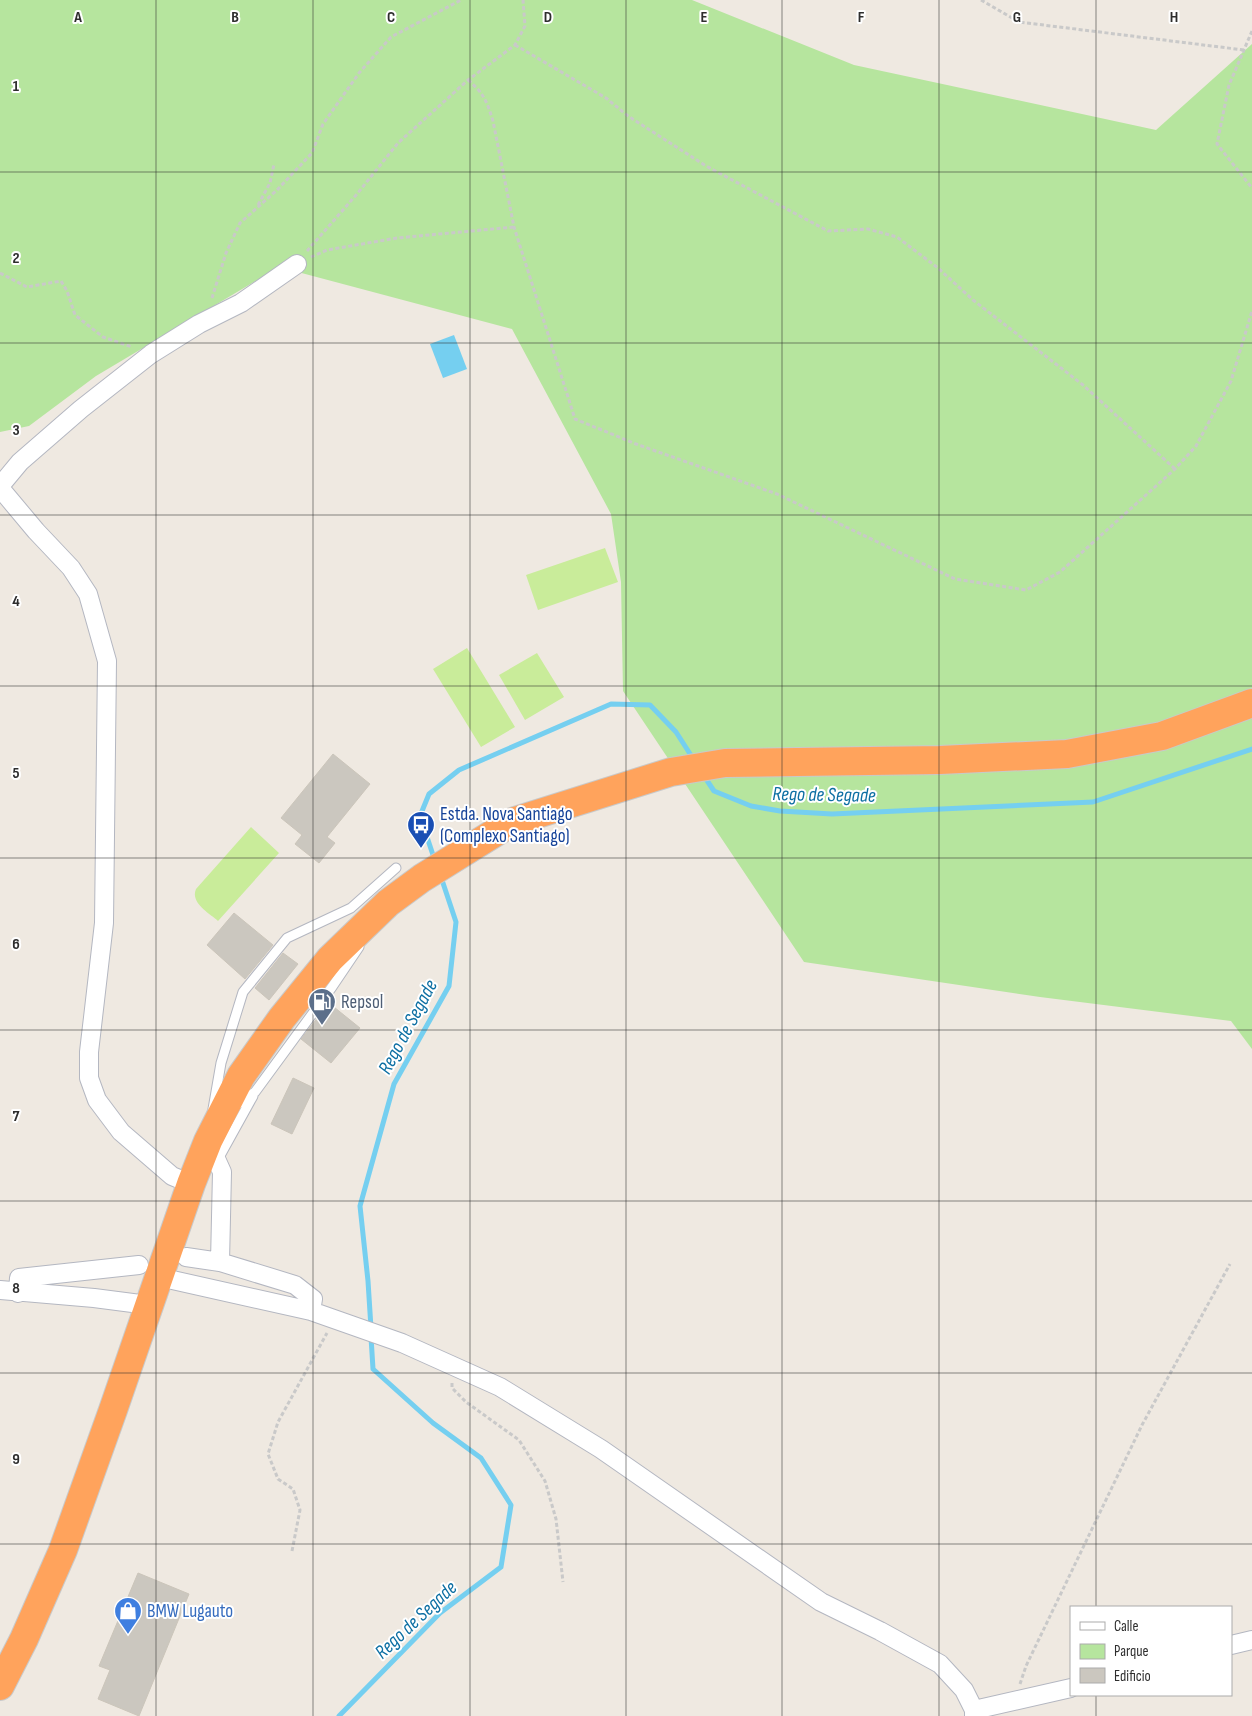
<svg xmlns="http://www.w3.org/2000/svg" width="1252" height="1716" font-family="'Sofia Sans Condensed',sans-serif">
<rect width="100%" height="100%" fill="#efe9e1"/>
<path fill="#b6e59e" d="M0,0H692L854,65L1156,130L1252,44V1049L1231,1021L1040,997L804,962L623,691L621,582L611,514L512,329L279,267L96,376L29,426L0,432Z"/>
<path fill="#c9ec9a" d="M605,548L618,582L538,610L526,575Z
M467,648L515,727L481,747L433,669Z
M537,653L564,697L525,720L499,675Z
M251,827L279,853L218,921C209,913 190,903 196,889Z"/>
<path fill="#75cff0" d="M454,335L467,369L443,378L430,344Z"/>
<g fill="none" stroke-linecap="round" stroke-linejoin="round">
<path stroke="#75cff0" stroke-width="5" d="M704,776L714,791L751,806L780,811L832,814L1093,802L1252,749
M435,861L420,816L429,794L459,770L611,704L650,705L676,732L694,760
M371,1328L368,1281L360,1206L394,1084L449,986L456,922L441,877
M339,1716L440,1613L501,1567L511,1505L481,1458L433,1423L373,1369L371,1337"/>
</g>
<path fill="#cbc7bf" stroke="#cbc5ba" d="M333,754L370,784L327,837L335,843L319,863L295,844L302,835L281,818Z
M234,913L273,945L245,979L207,945Z
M283,953L298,964L269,1000L255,988Z
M329,1003L360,1028L331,1063L301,1039Z
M293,1078L314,1088L292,1134L271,1124Z
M138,1573L189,1594L139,1716L98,1699L110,1670L99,1666Z"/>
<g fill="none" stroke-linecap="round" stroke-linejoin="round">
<defs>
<path id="lane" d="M235,1106L255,1092L332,987L359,947
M213,1109L221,1063L243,992L287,938L351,908L396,868
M217,1161L253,1096"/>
<path id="street" d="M0,486L20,462L81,409L151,354L199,324L241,303L297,264
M0,488L36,531L71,568L88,594L107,661L104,923L89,1052V1078L97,1100L121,1132L172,1176L191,1184
M208,1141L222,1172L220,1262
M186,1257L220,1262L295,1285L313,1299L311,1311
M159,1277L311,1311L402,1343L500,1387L601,1449L821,1602L880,1631L940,1664L964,1690L974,1710V1716
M0,1290L94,1298L148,1305
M18,1293L19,1278L139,1265
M1231,1645L1252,1640
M974,1710L1071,1688"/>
<path id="highway" d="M0,1686L24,1639L63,1550L113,1410L191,1184L208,1141L241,1076L282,1018L330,959L388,903L422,878L512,822L671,772L725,763L940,760L1067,754L1162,736L1252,703"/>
</defs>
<use href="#lane" stroke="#b4b7c1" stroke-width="11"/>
<use href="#street" stroke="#b4b7c1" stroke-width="20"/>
<use href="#highway" stroke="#c9c9c9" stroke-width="30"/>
<path stroke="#c9c9c9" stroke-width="3" stroke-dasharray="4 2.5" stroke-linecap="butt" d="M981,0L1019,22L1244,50
M1252,31L1229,85L1217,144L1252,188
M515,45L606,98L628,116L706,166L828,231L868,229L897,237L938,268L973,300L1083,385L1175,469
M468,80C484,93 487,102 493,121L514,227L575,419L636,444L777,494L955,579L1026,590L1060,572L1175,469L1196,446L1231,381L1252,311
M258,205L270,183L274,164
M307,251L357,194L398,143L468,80L515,45L525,26L523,0
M311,257L327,250L397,238L514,227
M0,273L27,287L61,281L67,291L75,315L103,337L132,347
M212,298L226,253L240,223L277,190L312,153L323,124L359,73L391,37L461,0
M452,1383V1388L466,1402L519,1440L545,1481L556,1519L563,1582
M292,1551L300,1510L293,1489L278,1479L268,1454L278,1422L327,1333
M1020,1684L1026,1666L1142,1425L1230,1264"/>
<use href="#lane" stroke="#fff" stroke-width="9"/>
<use href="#street" stroke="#fff" stroke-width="18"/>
<use href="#highway" stroke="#ffa35c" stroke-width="28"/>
</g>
<path fill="none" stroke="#2e2e2e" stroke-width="1" stroke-opacity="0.55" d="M156,0V1716M313,0V1716M470,0V1716M626,0V1716M782,0V1716M939,0V1716M1096,0V1607M0,172H1252M0,343H1252M0,515H1252M0,686H1252M0,858H1252M0,1030H1252M0,1201H1252M0,1373H1252M0,1544H1252M1096,1695V1716"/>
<defs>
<symbol id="bus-pin" viewBox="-11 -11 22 30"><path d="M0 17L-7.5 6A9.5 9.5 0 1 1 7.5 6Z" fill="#1a4fb4" stroke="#fff"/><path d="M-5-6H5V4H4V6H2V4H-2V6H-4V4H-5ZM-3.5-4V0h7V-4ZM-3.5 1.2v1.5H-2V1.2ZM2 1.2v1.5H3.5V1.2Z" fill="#fff"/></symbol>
<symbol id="fuel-pin" viewBox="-11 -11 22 30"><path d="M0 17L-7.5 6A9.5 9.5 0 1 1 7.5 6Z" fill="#5c6f8a" stroke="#fff"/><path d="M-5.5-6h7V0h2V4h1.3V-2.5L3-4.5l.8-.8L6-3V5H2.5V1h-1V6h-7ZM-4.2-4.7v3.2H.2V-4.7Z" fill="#fff"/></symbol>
<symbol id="shop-pin" viewBox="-11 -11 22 30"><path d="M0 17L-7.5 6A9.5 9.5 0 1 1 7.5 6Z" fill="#3f7fe0" stroke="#fff"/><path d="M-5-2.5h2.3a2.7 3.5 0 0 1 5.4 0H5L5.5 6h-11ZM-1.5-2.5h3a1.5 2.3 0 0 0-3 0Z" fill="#fff"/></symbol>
</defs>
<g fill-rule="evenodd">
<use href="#bus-pin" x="405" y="809" width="32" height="43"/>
<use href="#fuel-pin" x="306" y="986" width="32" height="43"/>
<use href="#shop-pin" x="112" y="1595" width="32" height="43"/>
</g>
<g text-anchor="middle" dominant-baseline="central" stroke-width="4" stroke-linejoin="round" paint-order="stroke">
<g font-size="19" fill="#164399" stroke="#fff" text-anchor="start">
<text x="440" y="814">Estda. Nova Santiago<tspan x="440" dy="22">(Complexo Santiago)</tspan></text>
</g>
<g font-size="19" fill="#4e5e75" stroke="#fff" text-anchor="start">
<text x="341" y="1002">Repsol</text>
</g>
<g font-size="19" fill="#366cbe" stroke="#fff" text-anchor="start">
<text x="147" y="1611">BMW Lugauto</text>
</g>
<g font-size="20" font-style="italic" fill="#0d6fa3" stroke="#fff">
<text transform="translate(824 795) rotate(1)">Rego de Segade</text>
<text transform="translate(408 1027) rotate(-62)">Rego de Segade</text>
<text transform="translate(416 1620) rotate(-43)">Rego de Segade</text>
</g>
</g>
<g font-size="16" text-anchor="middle" font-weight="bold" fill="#2e2e2e" stroke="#fff" stroke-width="4" stroke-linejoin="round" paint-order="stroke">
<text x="78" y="22">A</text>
<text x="235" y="22">B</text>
<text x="391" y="22">C</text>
<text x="548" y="22">D</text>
<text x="704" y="22">E</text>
<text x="861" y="22">F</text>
<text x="1017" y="22">G</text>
<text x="1174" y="22">H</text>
<text x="16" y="91">1</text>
<text x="16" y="263">2</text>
<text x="16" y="435">3</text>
<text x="16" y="606">4</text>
<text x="16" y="778">5</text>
<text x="16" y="949">6</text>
<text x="16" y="1121">7</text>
<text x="16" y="1293">8</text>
<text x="16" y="1464">9</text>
</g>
<rect x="1070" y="1606" width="162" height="90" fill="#ffffff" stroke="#ababab"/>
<rect x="1080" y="1622" width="25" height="8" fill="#ffffff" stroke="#ababab"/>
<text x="1114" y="1631" font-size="15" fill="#2e2e2e">Calle</text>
<rect x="1080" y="1644" width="25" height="15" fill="#b6e59e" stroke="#ababab"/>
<text x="1114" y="1656" font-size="15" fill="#2e2e2e">Parque</text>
<rect x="1080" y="1668" width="25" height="15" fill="#cbc7bf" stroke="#ababab"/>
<text x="1114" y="1681" font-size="15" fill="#2e2e2e">Edificio</text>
</svg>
